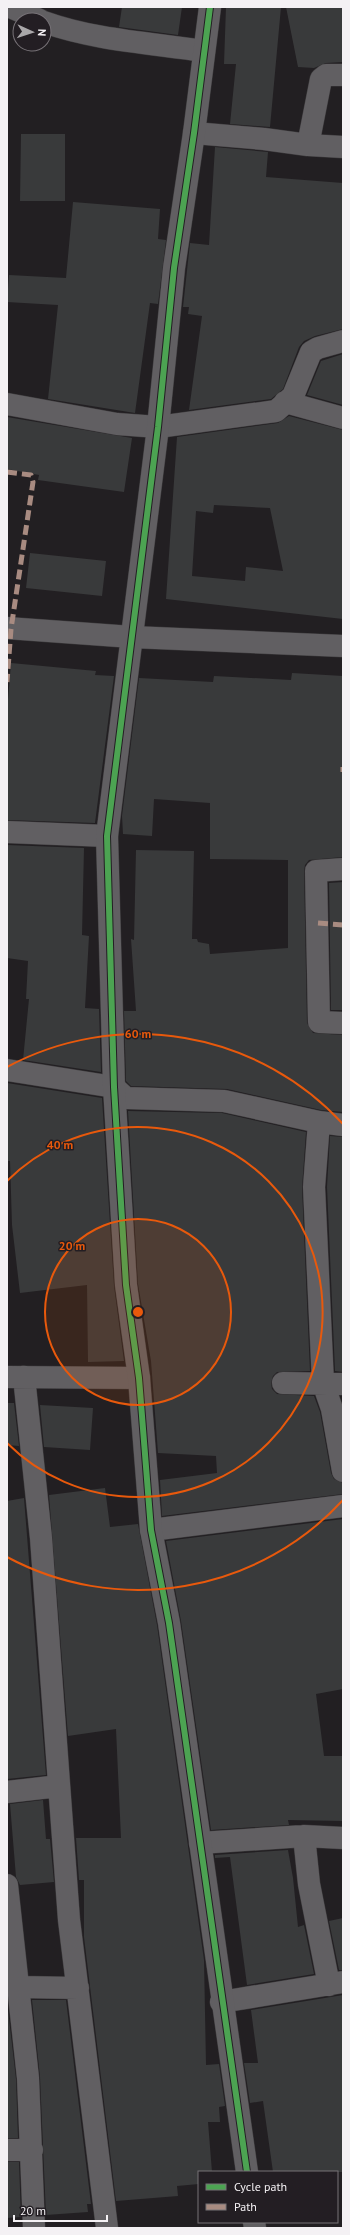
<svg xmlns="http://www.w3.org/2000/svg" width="350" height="2235" font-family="'PT Sans',sans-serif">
<rect width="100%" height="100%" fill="#221f22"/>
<path fill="#393a3b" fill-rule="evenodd" d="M122,7H182L178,35L119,27Z
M226,7H281L270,127L230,124L236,64H224Z
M286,7H343V62L326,63L314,68L298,67Z
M21,134H65V201H20Z
M215,147L268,152L266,177L343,183V329L315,336L304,341L299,347L283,389L271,399L189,410L202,316L188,314L189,307H183L190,243L209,245Z
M73,202L160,209L158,239L166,240L158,304L150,303L135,413L48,399L58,305L7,302L9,275L66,278Z
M343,354V405L307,395L321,361Z
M289,416L343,430V619L166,599L177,437L278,423ZM214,505L270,508L283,571L246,567L245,581L192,576L196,511L213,513Z
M7,417L132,438L124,492L38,480L39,475L7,469Z
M30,553L106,561L102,596L26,588Z
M11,663L96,671L95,675L114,676L95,823L7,820V712Z
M292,673L343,676V857L309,860L305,865L304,871L307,1023L313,1033L343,1035V1112L321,1110L227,1089L131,1086L126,1081L124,1011H136L131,939L134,940L136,850L194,851L192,939H197L198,942L209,944L210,954L288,948V860L210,859V803L154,799L152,836L123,834L122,816L139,678L213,682L214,676L291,680Z
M7,845L84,848L82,935L89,936L85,1008L99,1009L101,1072L23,1060L29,999H26L28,961L7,958Z
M343,882V1010H331L329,883Z
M7,1083L102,1098L114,1286L124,1361L88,1362L87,1285L20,1293L12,1225L10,1161H7Z
M128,1111L222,1113L306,1132L302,1188L310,1371L277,1372L273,1376L271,1383L272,1389L277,1394L314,1396L320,1412L331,1473L334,1479L343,1483V1494L162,1516L160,1480L217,1473L216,1456L158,1453L151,1361L138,1284Z
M330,1136L343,1137V1372L335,1371L327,1187Z
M7,1403H14L19,1446L7,1445Z
M40,1405L93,1408L90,1450L44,1447Z
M105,1488L110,1527L138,1524L157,1625L204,1960L206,2065L219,2064L225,2106L219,2107L220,2122H208L212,2172H199V2184L177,2186L178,2196L116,2201L84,1937V1880H79L76,1838H121L116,1729L68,1736L49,1495Z
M24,1498L46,1775L7,1779V1501Z
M343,1519V1689L316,1694L324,1756H343V1821L288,1820L289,1825L211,1830L181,1621L166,1541Z
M43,1800L46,1839H50L54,1882L20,1885L16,1877L10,1804Z
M288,1850L293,1878L298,1927L304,1925L314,1974L247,1985L230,1857L215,1858V1855Z
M343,1918V1970H339L329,1921Z
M343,1995V2172H273L263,2101L250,2103L244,2063H258L251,2010Z
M32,2000H66L91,2204H87L88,2212L46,2215L40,2077Z
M7,2001L16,2079L18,2138H7Z
M7,2162H19L21,2217L7,2218Z"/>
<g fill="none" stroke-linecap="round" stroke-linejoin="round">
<defs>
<path id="street" d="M10,7L40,20
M44,22C94,40 151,43 204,51
M194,133L264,139L308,145L343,147
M308,145L321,79L326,75H343
M285,402L343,418
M7,404L117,424L158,427L276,411L293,396L311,352L318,348L343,341
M7,832L107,836
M343,869L316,871L319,1022L343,1023
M7,1070L114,1087L126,1098L224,1101L319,1122L343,1125
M319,1122L314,1187L323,1383L332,1409L343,1471
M7,1377L139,1378
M24,1377L41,1538L69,1920L107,2228
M283,1383L343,1384
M151,1530L343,1506
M7,1792L59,1786
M304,1836L309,1884L329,1985
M200,1843L304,1836L343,1838
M7,1885L28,2078L34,2228
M19,1987L78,1988
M221,2002L343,1982
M7,2150H32"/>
<path id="secondary" d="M210,7L194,133L174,268L158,427L107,836L114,1087L126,1285L139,1378L151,1530L169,1623L247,2172
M7,628L132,637L343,646
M254,2222L255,2228"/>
</defs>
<use href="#street" stroke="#3d3b3d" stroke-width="23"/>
<use href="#secondary" stroke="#3d3b3d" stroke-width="23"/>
<use href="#street" stroke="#615f62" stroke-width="22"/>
<use href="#secondary" stroke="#615f62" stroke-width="22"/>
<path stroke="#a88b81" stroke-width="5" stroke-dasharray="10 5" stroke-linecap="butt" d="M7,472L31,475L33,482L11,629L7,682
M343,772V767
M318,923L343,925"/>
<defs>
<path id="cycleway" d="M210,7L194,133L174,268L158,427L107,836L114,1087L126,1285L139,1378L151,1530L169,1623L247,2172"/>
</defs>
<use href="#cycleway" stroke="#231e23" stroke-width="8"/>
<use href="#cycleway" stroke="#4ca352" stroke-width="6"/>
</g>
<circle cx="138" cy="1312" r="93" fill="#e8590c" fill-opacity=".12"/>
<g fill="none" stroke="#e8590c" stroke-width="2">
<circle cx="138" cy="1312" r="93"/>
<path d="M7 1181A185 185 0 1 1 7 1443"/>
<path d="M343 1500A278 278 0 0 1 7 1557M7 1067A278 278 0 0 1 343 1124"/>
</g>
<circle cx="138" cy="1312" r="6" fill="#e8590c" stroke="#231e23" stroke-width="2"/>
<g font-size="12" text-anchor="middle" font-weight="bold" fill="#e8590c" stroke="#231e23" stroke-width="3" stroke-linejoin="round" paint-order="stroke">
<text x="138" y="1038">60 m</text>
<text x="60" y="1149">40 m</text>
<text x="72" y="1250">20 m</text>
</g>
<rect width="350" height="2235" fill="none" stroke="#f4f1f4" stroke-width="16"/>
<rect x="198" y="2171" width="140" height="52" fill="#231e23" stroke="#777277"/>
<rect x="206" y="2184" width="20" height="6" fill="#4ca352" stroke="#777277"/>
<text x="234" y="2191" font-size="12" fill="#f4f1f4">Cycle path</text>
<rect x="206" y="2204" width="20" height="6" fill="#a88b81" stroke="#777277"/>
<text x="234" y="2211" font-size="12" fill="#f4f1f4">Path</text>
<g transform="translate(32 32) rotate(93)"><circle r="19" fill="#231e23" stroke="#777277"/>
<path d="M0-3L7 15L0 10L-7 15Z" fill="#aaa8aa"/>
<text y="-6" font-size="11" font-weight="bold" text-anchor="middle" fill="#f4f1f4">N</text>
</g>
<path d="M14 2215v6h93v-6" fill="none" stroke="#f4f1f4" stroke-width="2"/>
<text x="20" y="2215" font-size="12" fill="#f4f1f4" stroke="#231e23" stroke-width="3" paint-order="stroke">20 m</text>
</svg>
